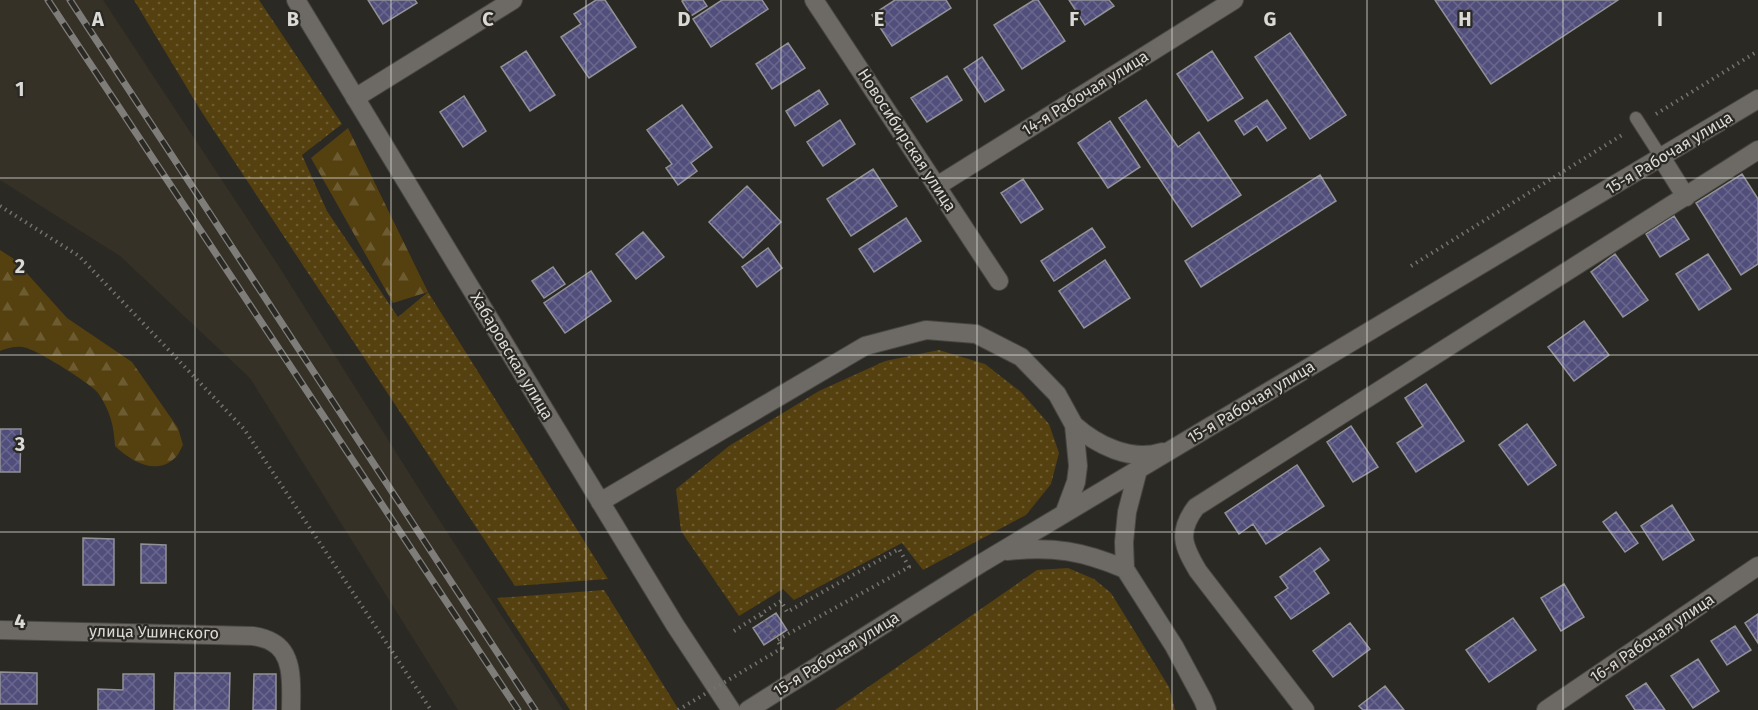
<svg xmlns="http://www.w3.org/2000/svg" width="1758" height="710" font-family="'Fira Sans',sans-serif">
<defs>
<pattern id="green-dots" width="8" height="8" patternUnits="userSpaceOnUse" patternTransform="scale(1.5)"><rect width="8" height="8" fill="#554010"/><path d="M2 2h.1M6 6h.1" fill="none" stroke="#6d5b32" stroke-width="1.8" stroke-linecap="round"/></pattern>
<pattern id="forest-firs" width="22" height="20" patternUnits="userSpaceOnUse" patternTransform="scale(1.5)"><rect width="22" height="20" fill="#554010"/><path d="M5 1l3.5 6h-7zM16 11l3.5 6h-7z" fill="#6d5b32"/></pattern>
<pattern id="building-cross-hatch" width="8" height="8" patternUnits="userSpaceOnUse" patternTransform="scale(1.5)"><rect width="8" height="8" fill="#514e7b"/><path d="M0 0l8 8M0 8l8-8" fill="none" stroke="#69678d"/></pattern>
</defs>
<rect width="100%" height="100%" fill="#2b2924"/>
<path fill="#363127" d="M0,0H103L278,265L421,492L563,710H458L250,378L120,256L0,180Z"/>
<path fill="url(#green-dots)" d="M134,0H259L342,124L302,155L327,211L398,317L428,292L608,579L515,586L201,111Z
M939,350L985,364L1021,392L1049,424L1059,453L1051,484L1026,515L923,570L902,543L794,600L783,589L739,616L681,531L676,489L729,446L819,391L885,361Z
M1068,568L1094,579L1111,593L1169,687L1175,710H835L1037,570Z
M604,590L679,710H570L497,598Z"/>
<path fill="url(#forest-firs)" d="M348,128L428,292L393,303L311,158Z
M0,250L14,259L67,318L132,362L178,428L183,445C181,448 179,454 176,457C156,477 131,461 115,446C114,426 110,410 98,393C92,384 34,348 23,347C15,346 7,348 0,351Z"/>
<path fill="url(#building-cross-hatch)" stroke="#919197" stroke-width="1.5" d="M368,0H415L417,3L383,24Z
M596,0H605L636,47L589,78L561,37L581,24L574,14Z
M684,0H703L707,6L691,16L682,1Z
M722,0H762L768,9L711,47L693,19Z
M895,0H946L951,8L892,46L872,15Z
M1034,0H1038L1065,41L1022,69L994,25Z
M1069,0H1109L1114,6L1085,25Z
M1435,0H1618L1491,84Z
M1290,33L1346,115L1310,139L1255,57Z
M788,43L805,68L772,89L756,64Z
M526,51L555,95L530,111L501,67Z
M1212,51L1243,98L1208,121L1177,74Z
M982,57L1004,90L985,102L964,69Z
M947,76L962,100L927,122L911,98Z
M819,90L828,104L795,126L786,111Z
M464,96L486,131L463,147L440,112Z
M1146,100L1178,147L1199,132L1241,195L1192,227L1119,118Z
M1267,100L1286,128L1267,141L1257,126L1244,135L1235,121Z
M682,105L712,147L691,163L697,171L678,185L666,168L672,164L647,130Z
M840,120L855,144L823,166L807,142Z
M1110,121L1140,167L1108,188L1078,143Z
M873,169L897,206L851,236L827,199Z
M1742,174L1758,199V264L1741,275L1696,203Z
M1320,175L1336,201L1201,287L1185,261Z
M1023,179L1043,209L1021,223L1001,193Z
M747,186L781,222L743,258L709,222Z
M1674,216L1689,239L1660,257L1646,234Z
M906,218L921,241L874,272L859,249Z
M1092,228L1105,247L1054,281L1041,261Z
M643,232L664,257L636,279L616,254Z
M768,248L782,268L757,287L742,267Z
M1615,254L1648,300L1623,317L1591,272Z
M1708,254L1731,289L1699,310L1676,274Z
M1105,260L1130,298L1084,328L1059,291Z
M553,267L565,284L544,298L532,281Z
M591,271L611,301L565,333L544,303Z
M1584,321L1609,355L1574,381L1548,347Z
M1426,384L1464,441L1416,472L1397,443L1423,426L1405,398Z
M1527,424L1556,465L1528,485L1499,445Z
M1351,426L1378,467L1353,482L1327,442Z
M0,429H21L20,472H0Z
M1297,465L1324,506L1266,544L1253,524L1239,534L1225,513Z
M1672,505L1694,540L1663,560L1641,526Z
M1616,512L1638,543L1625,552L1603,522Z
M83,538L114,539V585H83Z
M141,544L166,545V583H141Z
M1320,548L1329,560L1314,571L1329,593L1291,619L1275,597L1288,588L1280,577Z
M1564,584L1584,617L1561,631L1541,598Z
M776,613L787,630L764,645L753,628Z
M1758,614V643L1745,623Z
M1513,618L1536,650L1489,682L1466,650Z
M1350,623L1370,649L1333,677L1313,651Z
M1735,626L1751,650L1727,665L1711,641Z
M1698,659L1719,691L1693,708L1671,676Z
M0,672L37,673V704H0Z
M175,673H230L229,710H174Z
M123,674H154V710H98V689L123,690Z
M254,674H276V710H253Z
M1646,683L1665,710H1635L1626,696Z
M1385,686L1404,710H1363L1359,706Z"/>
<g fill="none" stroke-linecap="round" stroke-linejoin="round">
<defs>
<path id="lane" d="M1636,118L1661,157"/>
<path id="street" d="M814,0L999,281
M355,98L513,0
M1661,157L1686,197
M937,186L1234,0
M0,630L253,636C259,637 267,639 272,642C295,654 291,688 291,710
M1305,710L1198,571C1183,546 1177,532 1196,507L1758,150
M1546,710L1758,566"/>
<path id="secondary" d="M296,0L675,625L731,710
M1074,425C1097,445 1130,462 1162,452
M1138,470L1127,512L1124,542L1125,569L1174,646L1203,700L1207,710
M600,502L865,346L926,330L976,334L1021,357L1057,394L1074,425L1078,466L1076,482L1064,514
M1007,551C1053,546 1083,551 1125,569
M748,710L980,564L1758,99"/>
</defs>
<use href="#lane" stroke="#484641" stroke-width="14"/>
<use href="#street" stroke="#484641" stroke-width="20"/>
<use href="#secondary" stroke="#484641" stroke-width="20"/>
<path stroke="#74726e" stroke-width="4" stroke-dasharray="1.5 4.5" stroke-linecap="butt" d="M1656,114L1758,51
M0,206L79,256L244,429L431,710
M1411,266L1622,135
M734,631L781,601L787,612L899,549L909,567L777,640L760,614"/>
<use href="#lane" stroke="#6d6a65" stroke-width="12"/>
<use href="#street" stroke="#6d6a65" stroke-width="18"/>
<use href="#secondary" stroke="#6d6a65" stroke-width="18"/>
<defs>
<path id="rail" d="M48,0L518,710
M70,0L535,710"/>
</defs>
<use href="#rail" stroke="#7f7d79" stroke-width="7"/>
<use href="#rail" stroke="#2b2924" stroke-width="4.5" stroke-dasharray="14" stroke-linecap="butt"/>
<path stroke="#74726e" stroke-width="4" stroke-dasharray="1.5 4.5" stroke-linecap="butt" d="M678,710L782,648L777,640"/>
</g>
<path fill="none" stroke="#dbdad6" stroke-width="1.5" stroke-opacity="0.55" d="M195,0V710M391,0V710M586,0V710M781,0V710M977,0V710M1172,0V710M1367,0V710M1563,0V710M0,178H1758M0,355H1758M0,532H1758"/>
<g text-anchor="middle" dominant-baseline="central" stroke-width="4.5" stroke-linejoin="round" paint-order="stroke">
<g font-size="16" fill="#dbdad6" stroke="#2b2924">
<text transform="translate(1085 93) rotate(-32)">14-я Рабочая улица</text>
<text transform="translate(907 140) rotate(57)">Новосибирская улица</text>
<text transform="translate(1669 153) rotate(-31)">15-я Рабочая улица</text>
<text transform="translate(512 356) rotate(59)">Хабаровская улица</text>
<text transform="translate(1251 402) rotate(-31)">15-я Рабочая улица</text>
<text transform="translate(154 632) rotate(1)">улица Ушинского</text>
<text transform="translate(1652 638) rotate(-34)">16-я Рабочая улица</text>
<text transform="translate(836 654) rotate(-32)">15-я Рабочая улица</text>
</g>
</g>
<g font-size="20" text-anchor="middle" font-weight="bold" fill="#dbdad6" stroke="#2b2924" stroke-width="4.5" stroke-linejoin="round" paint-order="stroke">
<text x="98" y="26">A</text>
<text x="293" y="26">B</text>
<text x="488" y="26">C</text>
<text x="684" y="26">D</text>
<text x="879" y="26">E</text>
<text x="1074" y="26">F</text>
<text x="1270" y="26">G</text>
<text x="1465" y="26">H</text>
<text x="1660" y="26">I</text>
<text x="20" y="96">1</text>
<text x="20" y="273">2</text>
<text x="20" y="451">3</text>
<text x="20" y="628">4</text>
</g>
</svg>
